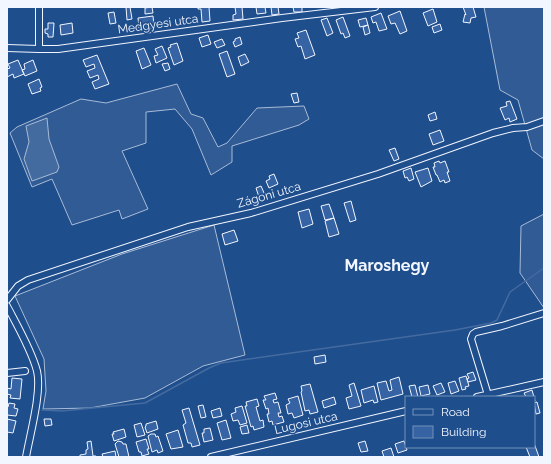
<svg xmlns="http://www.w3.org/2000/svg" width="551" height="464" font-family="Raleway,sans-serif">
<rect width="100%" height="100%" fill="#1f4e8c"/>
<path fill="#305b95" stroke="#a8bbd7" d="M484,7H544V159L532,150L518,100L500,90Z
M177,84L191,114L203,118L218,147L227,143L257,108L304,106L309,119L299,125L232,146V162L211,175L192,129L175,109L146,112V143L122,151L148,209L122,219L119,210L72,225L52,179L32,187L10,133L17,127L81,99L106,103Z
M544,214V308L520,273L521,226Z
M214,225L245,355L203,366L145,398L90,408L43,409L46,391L44,359L15,296L122,254Z"/>
<path fill="#446ba0" stroke="#a8bbd7" d="M47,118L49,139L59,167L57,172L32,181L24,159L29,142L26,126Z"/>
<g fill="none" stroke-linecap="round" stroke-linejoin="round">
<path stroke="#446ba0" stroke-width="1.5" d="M42,410L62,411L145,403L209,368L221,363L455,330L491,323L497,320L510,292L544,268"/>
</g>
<path fill="#3563a3" stroke="#f2f6ff" d="M126,7H130L132,19L127,20Z
M152,7L153,13L145,14V8Z
M198,7H209L210,21L202,22L201,9H198Z
M235,7H242L243,19L233,20V15L236,14Z
M256,7H265L266,13L257,14Z
M271,7H278L279,14L272,15Z
M293,7H302V12H294Z
M463,7H473L476,17L471,18L470,23L463,22L465,14L466,15Z
M433,9L437,22L428,26L423,13Z
M400,11L407,31L400,34L395,23L391,24L388,16Z
M114,12L116,23L110,24L108,13Z
M381,13L387,29L379,31L376,22L373,23L371,17Z
M153,16L154,25L151,26L152,28L144,29L143,27L139,28L138,18Z
M343,17L350,36L345,38L343,33L341,34L336,20Z
M327,18L333,33L327,36L321,20Z
M366,18L368,25L360,27L358,20Z
M48,23H54L53,37H48V34L45,33V29H48Z
M72,23L73,33L61,35L60,25Z
M440,24L442,30L434,33L432,27Z
M368,25L370,33L365,35L363,27Z
M306,30L315,55L305,59L301,46L298,47L295,39L299,38L297,33Z
M208,35L211,44L202,47L199,38Z
M240,37L242,44L235,47L233,42L235,41V39Z
M222,39L225,45L217,48L214,42Z
M177,43L183,61L174,65L168,48L171,47L170,45Z
M162,46L167,58L156,63L154,56L158,55L155,49Z
M144,48L151,65L142,69L136,51Z
M227,51L235,74L227,77L219,54Z
M245,54L249,62L241,66L238,57Z
M97,55L109,84L95,89L92,82L99,79L98,75L90,78L87,71L95,68L94,64L86,67L83,60Z
M18,60L24,74L14,78L13,74L7,77V69L10,68L8,64Z
M33,60L37,71L25,76L22,70L25,69L24,64Z
M168,63L170,69L165,71L162,64Z
M39,79L42,87L40,88L41,91L32,94L28,84Z
M297,93L299,102L294,103L291,94Z
M510,101L517,119L510,122L509,118L505,120L500,108L507,106L506,102Z
M435,112L437,119L430,121L428,115Z
M440,130L444,141L433,145L429,134Z
M395,148L399,159L394,161L389,150Z
M439,161L440,163L445,161L449,172H447L450,181L445,183L444,180L440,182L437,175H436L433,167H435L434,163Z
M411,168L414,179L409,181L407,177L405,178L403,171Z
M428,168L432,181L421,187L415,172Z
M274,174L278,184L269,188L266,181L270,179L269,176Z
M261,186L265,195L259,197L256,188Z
M351,201L356,220L350,222L344,203Z
M329,204L334,218L325,220L321,206Z
M309,209L313,224L302,228L298,212Z
M334,218L339,234L329,237L325,221Z
M234,230L238,241L225,245L222,234Z
M325,355L326,362L315,364L314,357Z
M473,372L476,380L468,382L467,379L469,378L467,374Z
M466,376L469,386L465,387L466,389L462,390L459,378Z
M399,377L403,394L381,400L377,383L386,381L389,391L392,390L390,380Z
M12,378L22,379L20,399L10,398L11,395L7,394V388L11,389Z
M455,381L459,391L451,394L448,383Z
M354,383L361,406L349,409L346,398L352,396L349,385Z
M441,383L445,392L437,395L433,386Z
M310,384L318,412L310,414L309,410L305,411L301,392L302,391L301,386Z
M415,385L418,397H412L409,386Z
M428,385L430,394L421,396L419,387Z
M374,386L378,402L374,403L373,400L364,403L361,390Z
M532,390L535,401H534V397H526L524,393Z
M275,393L277,399L273,400L274,403L278,402L281,413H278L279,417L282,416L284,422L273,425L272,421L269,422L267,414H269L268,408L266,409L263,400H266L264,396Z
M298,396L303,415L294,418L292,413L288,414L286,405L290,403L288,399Z
M334,397L336,404L324,408L322,401Z
M257,399L259,406L256,407L260,421L263,420L264,427L254,430L253,426L251,427L245,406H247L246,402Z
M537,402L540,413L536,414L534,403Z
M9,403L15,404L14,408L18,409L16,416L7,415V406L8,407Z
M203,405L206,417L201,418L198,406Z
M242,406L247,423L240,425L238,420L233,421L231,414L236,412L235,408Z
M189,408L200,445L192,447L191,443H188L183,425L186,423L182,410Z
M220,408L222,416L213,418L211,411Z
M7,419L16,421L13,433L7,432Z
M44,419H51L52,425L45,426Z
M226,420L231,438L222,440L217,423Z
M156,421L158,429L147,433L145,427L146,426V424Z
M141,423L145,435L137,437L134,425Z
M247,425L249,433L242,434L240,427Z
M210,428L213,440L204,442L202,433H204V429Z
M124,429L126,437L114,441L112,434H114L113,432Z
M178,430L183,447L171,449L166,434Z
M151,434H155L156,437L158,436L163,451L158,453L157,450L152,452L148,436Z
M146,439L149,449H147L149,454L142,456L141,452H139L136,442Z
M91,441L93,456H96V457H80V455L86,454V450L88,449L87,442Z
M118,441L122,442L123,444H126L129,457H119L115,444Z
M365,441L368,451L361,452L358,443Z
M404,441L407,450L398,453L395,444Z
M534,444V443L539,457H530L526,447H534Z
M391,448L394,457H384L382,451Z
M115,451L116,457H103L102,454Z"/>
<g fill="none" stroke-linecap="round" stroke-linejoin="round">
<defs>
<path id="minor" d="M7,48L39,49V7
M39,49H58L282,18L375,7
M7,300L18,286L28,280L188,227L251,213L378,174L493,133L513,128L527,127L544,121
M7,306C17,325 32,351 37,371C42,392 30,434 26,457
M7,373L25,371
M488,395L471,339L473,334L476,332L502,326L544,313
M477,397L544,382
M211,457L406,411"/>
</defs>
<use href="#minor" stroke="#f2f6ff" stroke-width="8"/>
<use href="#minor" stroke="#1f4e8c" stroke-width="6"/>
</g>
<g text-anchor="middle" dominant-baseline="central" stroke-width="3" stroke-linejoin="round" paint-order="stroke">
<g font-size="12" fill="#f2f6ff" stroke="#1f4e8c">
<text transform="translate(158 24) rotate(-8)">Medgyesi utca</text>
<text transform="translate(269 195) rotate(-16)">Zágoni utca</text>
<text transform="translate(306 423) rotate(-13)">Lugosi utca</text>
</g>
<g font-size="16" font-weight="bold" fill="#f2f6ff" stroke="#1f4e8c">
<text x="387" y="265">Maroshegy</text>
</g>
</g>
<rect width="551" height="464" fill="none" stroke="#f2f6ff" stroke-width="16"/>
<rect x="405" y="396" width="130" height="52" fill="#1f4e8c" stroke="#7391ba"/>
<rect x="413" y="409" width="20" height="6" fill="#1f4e8c" stroke="#7391ba"/>
<text x="441" y="416" font-size="12" fill="#f2f6ff">Road</text>
<rect x="413" y="426" width="20" height="12" fill="#3563a3" stroke="#7391ba"/>
<text x="441" y="436" font-size="12" fill="#f2f6ff">Building</text>
</svg>
